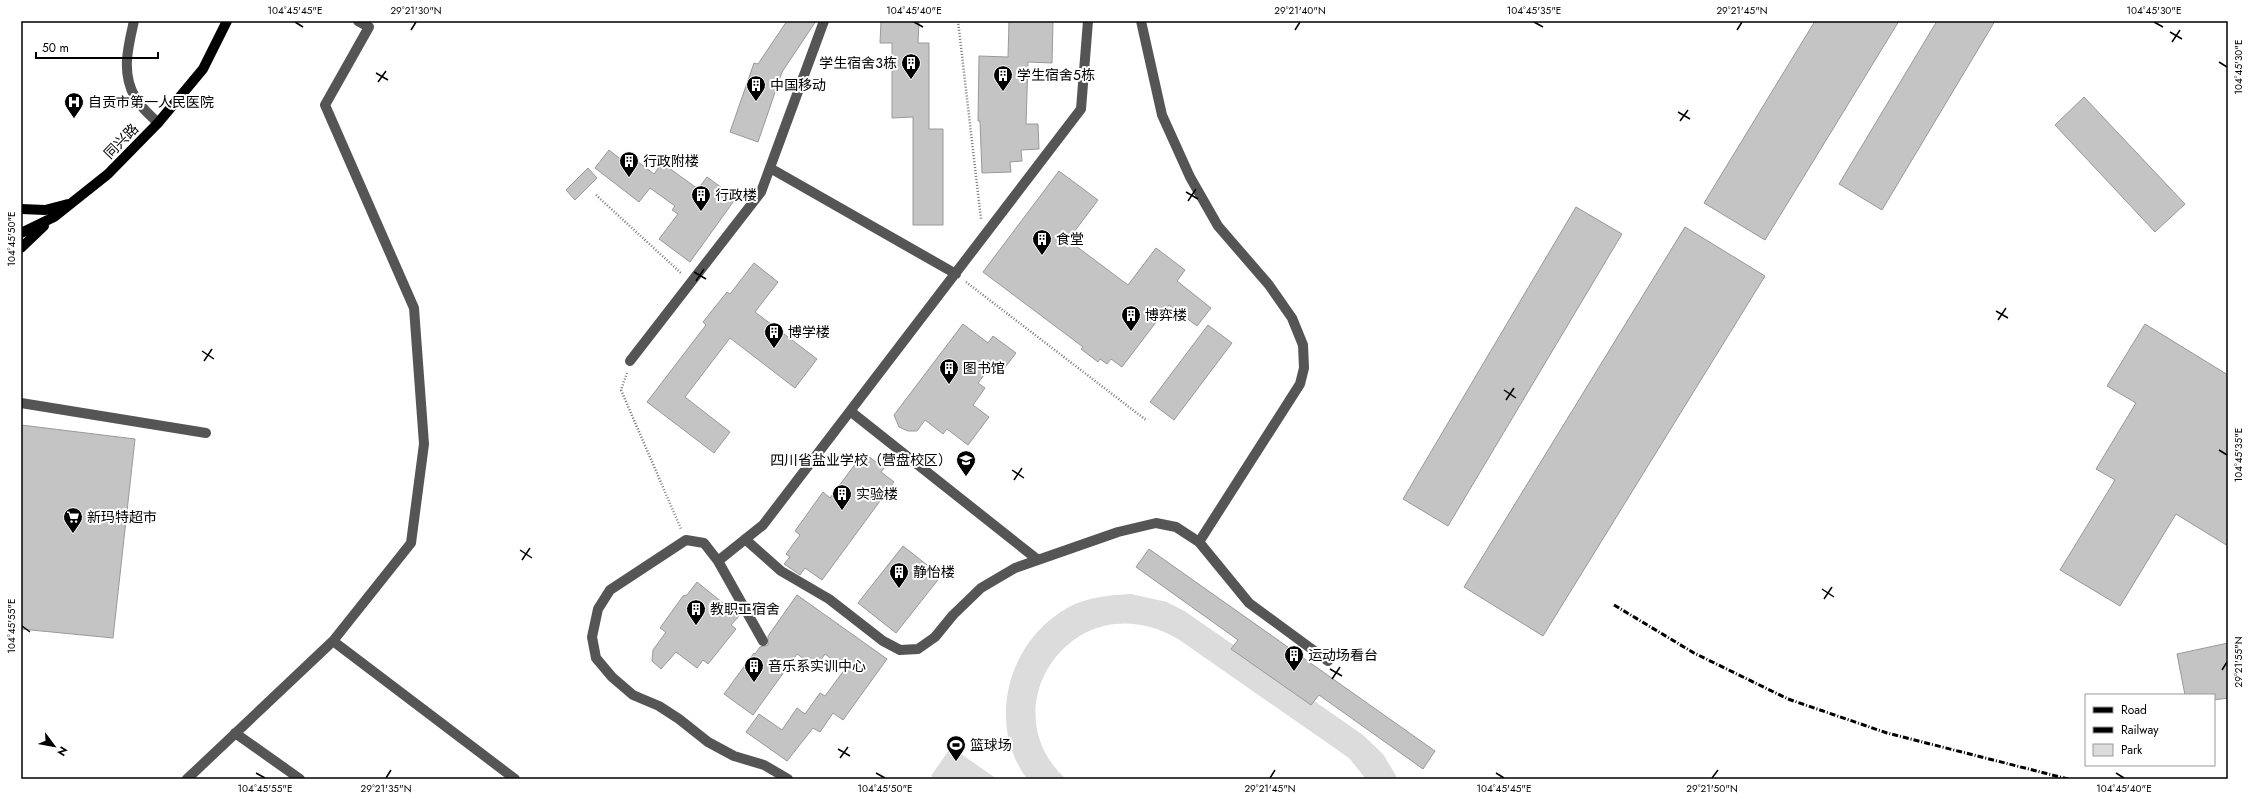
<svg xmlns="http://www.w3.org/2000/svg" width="2249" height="800" font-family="Jost,'Noto Sans SC',sans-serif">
<rect width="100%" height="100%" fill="#fff"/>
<path fill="#dcdcdc" d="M1131,594L1167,602L1186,612L1363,735L1383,754L1398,779H1366L1349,758L1178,639C1075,579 987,708 1066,779H1027C985,722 1009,639 1069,607C1088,597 1110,595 1131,594Z
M951,747L997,779H936L931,776Z"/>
<path fill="#c4c4c4" stroke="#999" d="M787,21H816L782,72L758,142L730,132L754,63L758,64Z
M881,21H919L918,43H929V129H943V225H913V117L892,118V43H880Z
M1009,21H1053L1052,63L1028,62L1026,124H1038L1039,149L1021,150L1022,161L1010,162L1011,172L982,173L980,121H978L979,56L1008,57Z
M1815,21H1899L1765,240L1704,203Z
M1937,21H1995L1882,210L1839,184Z
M2084,97L2185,204L2155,232L2055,125Z
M609,150L628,165L633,158L654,174L662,163L698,189L707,177L736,198L690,262L659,239L678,214L672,210L675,206L650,188L639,202L595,168Z
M588,168L597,178L575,200L566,190Z
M1059,171L1098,200L1068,240L1128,285L1156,248L1185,270L1177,281L1211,308L1197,326L1169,305L1122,367L1111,359L1107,364L1100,359L1098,362L1081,349L1083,347L983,272Z
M1576,207L1622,234L1448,526L1403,499Z
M1685,227L1765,276L1543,636L1464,587Z
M754,263L778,282L755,312L817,359L795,388L730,338L685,397L730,432L714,453L647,402L706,325L703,322L727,292L730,294Z
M963,324L988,343L993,336L1016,353L1003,370L994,362L978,383L985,388L973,405L989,417L968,445L947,429L943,434L925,420L917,431H908L899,427L894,415Z
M2145,324L2228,375V546L2176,514L2120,606L2060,570L2115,480L2096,469L2136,403L2107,386Z
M1208,325L1232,343L1174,420L1150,402Z
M21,425L135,439L113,638L21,629Z
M868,456L884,468L881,472L894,482L822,580L805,568L800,575L796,572L784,564L790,557L786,554L800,535L795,531L823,492L830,498L859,459L863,462Z
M903,546L941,576L896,633L858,603Z
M1149,549L1435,751L1423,769L1319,695L1311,705L1231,649L1238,640L1136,567Z
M697,582L739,616L731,625L736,629L708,664L703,660L697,668L676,652L661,669L652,661L653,650L666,632L660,628L683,596L687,595Z
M797,595L887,659L843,720L833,713L820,732L813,728L787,761L746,732L759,714L782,730L797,708L805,714L820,693L825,696L845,669L825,654L816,667L797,654L753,715L724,694L754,653L755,654L760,647L768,645V636Z
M2228,643V698L2214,700V695H2185L2177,654Z"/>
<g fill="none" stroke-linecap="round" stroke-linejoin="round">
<path stroke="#777" stroke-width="2.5" stroke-dasharray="1 2" stroke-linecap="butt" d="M958,21L981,219
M596,195L682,274
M966,282L1146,420
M627,373L621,390L681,529"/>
<path stroke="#555" stroke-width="10" d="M134,21C128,47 121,73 135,97C140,107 150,115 158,123
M358,21L369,27L325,105L414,308L424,444L411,543L333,641L515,779
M1141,21L1162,115L1190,177L1218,226L1269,285L1292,318L1303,345L1304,368L1300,384L1199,542
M770,168L956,274
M630,361L761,192L824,21
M21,403L206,433
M850,411L1038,560
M745,539L781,571L829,599L883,641L900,650L918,649L935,637L953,615L981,588L1015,568L1118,532L1156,523L1176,527L1199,542L1249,603L1328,661
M718,561L763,641
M235,733L300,779
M187,779L333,641
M788,779L764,765L734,756L708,742L679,719L659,706L633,695L612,677L596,658L592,637L598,609L610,590L686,540L704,543L718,561L763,525L1081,109L1088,21"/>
<path stroke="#000" stroke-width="10" d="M21,209L45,210L68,204
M21,233L54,217L108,174L158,123L203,69L227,21
M21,248L44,226"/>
<path stroke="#000" stroke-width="3" stroke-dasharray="6 2 1 2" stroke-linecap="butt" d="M1614,605L1694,653L1788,699L1887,733L2068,779"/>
</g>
<path fill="none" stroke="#000" stroke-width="1.5" d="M295,22L303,27M914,22L923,27M1534,22L1543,27M2154,22L2163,27M411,30L416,22M1295,30L1300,22M1737,30L1742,22M2170,32L2182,39M2172,42L2180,30M2219,62L2227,67M376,73L388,80M378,82L386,71M1678,112L1690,119M1680,121L1688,110M1186,192L1198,199M1188,201L1196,189M22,239L30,244M694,272L706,279M696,281L704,269M1996,311L2008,318M1998,320L2006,308M202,351L214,359M204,361L212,349M1504,390L1516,398M1506,400L1514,388M2219,450L2227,455M1012,470L1024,478M1014,480L1022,468M520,550L532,558M522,560L530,548M1822,589L1834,597M1824,599L1832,587M22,626L30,632M1330,669L1342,676M2222,670L2227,662M1332,679L1340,667M838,749L850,756M840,758L848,747M256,773L265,778M876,773L885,778M1496,773L1504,778M2116,773L2124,778M386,778L391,770M1270,778L1275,770M1712,778L1718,770"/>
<defs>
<symbol id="building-pin" viewBox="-11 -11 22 30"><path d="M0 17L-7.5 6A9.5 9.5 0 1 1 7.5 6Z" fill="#000" stroke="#fff"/><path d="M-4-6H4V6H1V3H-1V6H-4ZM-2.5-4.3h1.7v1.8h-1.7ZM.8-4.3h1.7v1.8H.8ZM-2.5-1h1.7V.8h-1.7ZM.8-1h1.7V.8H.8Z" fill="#fff"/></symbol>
<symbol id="hospital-pin" viewBox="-11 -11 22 30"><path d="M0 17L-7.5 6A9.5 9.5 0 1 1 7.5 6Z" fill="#000" stroke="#fff"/><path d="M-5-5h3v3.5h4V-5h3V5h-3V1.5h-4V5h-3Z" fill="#fff"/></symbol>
<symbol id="university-pin" viewBox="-11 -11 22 30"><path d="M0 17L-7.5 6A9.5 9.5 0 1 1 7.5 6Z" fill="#000" stroke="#fff"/><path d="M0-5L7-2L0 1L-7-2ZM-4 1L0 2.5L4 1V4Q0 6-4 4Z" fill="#fff"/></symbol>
<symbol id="supermarket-pin" viewBox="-11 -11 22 30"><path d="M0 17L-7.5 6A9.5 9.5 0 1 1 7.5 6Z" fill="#000" stroke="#fff"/><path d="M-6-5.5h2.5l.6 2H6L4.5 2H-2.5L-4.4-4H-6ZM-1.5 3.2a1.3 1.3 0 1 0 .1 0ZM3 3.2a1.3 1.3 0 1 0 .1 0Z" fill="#fff"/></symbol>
<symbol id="stadium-pin" viewBox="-11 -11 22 30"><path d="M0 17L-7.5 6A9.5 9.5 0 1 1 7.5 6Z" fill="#000" stroke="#fff"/><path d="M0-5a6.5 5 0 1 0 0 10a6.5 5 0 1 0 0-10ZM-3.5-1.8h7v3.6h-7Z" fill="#fff"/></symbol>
</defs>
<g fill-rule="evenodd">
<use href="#building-pin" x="900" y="52" width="22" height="30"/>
<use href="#building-pin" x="992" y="64" width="22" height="30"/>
<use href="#building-pin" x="745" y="74" width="22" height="30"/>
<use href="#hospital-pin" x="63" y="91" width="22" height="30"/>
<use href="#building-pin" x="618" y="150" width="22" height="30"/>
<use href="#building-pin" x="690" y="184" width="22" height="30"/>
<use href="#building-pin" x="1031" y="228" width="22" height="30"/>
<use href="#building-pin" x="1120" y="304" width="22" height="30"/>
<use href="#building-pin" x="763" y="321" width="22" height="30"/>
<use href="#building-pin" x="938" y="357" width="22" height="30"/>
<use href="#university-pin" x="955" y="449" width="22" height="30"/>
<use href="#building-pin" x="831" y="483" width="22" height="30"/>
<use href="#supermarket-pin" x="62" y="506" width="22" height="30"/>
<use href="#building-pin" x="888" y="561" width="22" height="30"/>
<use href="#building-pin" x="685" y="598" width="22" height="30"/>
<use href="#building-pin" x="1283" y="644" width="22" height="30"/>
<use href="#building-pin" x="743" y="655" width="22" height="30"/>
<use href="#stadium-pin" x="945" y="734" width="22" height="30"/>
</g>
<g text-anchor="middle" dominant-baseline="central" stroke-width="4" stroke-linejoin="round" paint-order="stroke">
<g font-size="14" fill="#000" stroke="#fff" text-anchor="start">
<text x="897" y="63" text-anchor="end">学生宿舍3栋</text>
<text x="1017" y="75">学生宿舍5栋</text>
<text x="770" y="85">中国移动</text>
<text x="88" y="102">自贡市第一人民医院</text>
<text x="643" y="161">行政附楼</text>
<text x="715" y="195">行政楼</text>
<text x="1056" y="239">食堂</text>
<text x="1145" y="315">博弈楼</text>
<text x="788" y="332">博学楼</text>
<text x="963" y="368">图书馆</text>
<text x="952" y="460" text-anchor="end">四川省盐业学校（营盘校区）</text>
<text x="856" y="494">实验楼</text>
<text x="87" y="517">新玛特超市</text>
<text x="913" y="572">静怡楼</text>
<text x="710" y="609">教职工宿舍</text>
<text x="1308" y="655">运动场看台</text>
<text x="768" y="666">音乐系实训中心</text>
<text x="970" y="745">篮球场</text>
</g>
<g font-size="14" fill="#000" stroke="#fff">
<text transform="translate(121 141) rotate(-46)">同兴路</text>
</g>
</g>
<rect width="2249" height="800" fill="none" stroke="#ffffff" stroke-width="44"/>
<rect x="2085" y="694" width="130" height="72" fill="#ffffff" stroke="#999999"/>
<rect x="2093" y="707" width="20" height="6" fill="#000000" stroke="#999999"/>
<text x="2121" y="714" font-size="12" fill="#000000">Road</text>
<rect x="2093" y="727" width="20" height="6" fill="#000000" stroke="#999999"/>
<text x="2121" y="734" font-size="12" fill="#000000">Railway</text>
<rect x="2093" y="744" width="20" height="12" fill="#dcdcdc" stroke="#999999"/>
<text x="2121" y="754" font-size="12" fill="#000000">Park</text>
<g transform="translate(54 746) rotate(122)" stroke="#ffffff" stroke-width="3" paint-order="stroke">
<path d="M0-3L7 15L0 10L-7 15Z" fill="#000000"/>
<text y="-6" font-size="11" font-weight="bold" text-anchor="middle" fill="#000000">N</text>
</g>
<path d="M36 52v6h122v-6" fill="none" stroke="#000000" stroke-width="2"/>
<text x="42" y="52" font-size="12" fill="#000000" stroke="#ffffff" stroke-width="3" paint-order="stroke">50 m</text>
<rect x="22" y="22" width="2205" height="756" fill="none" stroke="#000" stroke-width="1.5"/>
<g font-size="10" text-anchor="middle" fill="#000">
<text x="295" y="14">104°45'45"E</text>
<text x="416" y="14">29°21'30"N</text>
<text x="914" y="14">104°45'40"E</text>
<text x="1300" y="14">29°21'40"N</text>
<text x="1534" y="14">104°45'35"E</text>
<text x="1742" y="14">29°21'45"N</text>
<text x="2154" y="14">104°45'30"E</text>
<text transform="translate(2238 67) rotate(-90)" y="4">104°45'30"E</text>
<text transform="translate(11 239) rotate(-90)" y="4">104°45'50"E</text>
<text transform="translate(2238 455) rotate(-90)" y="4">104°45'35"E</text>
<text transform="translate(11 626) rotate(-90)" y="4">104°45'55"E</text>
<text transform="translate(2238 662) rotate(-90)" y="4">29°21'55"N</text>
<text x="265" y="792">104°45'55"E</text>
<text x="386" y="792">29°21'35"N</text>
<text x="885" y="792">104°45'50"E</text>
<text x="1270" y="792">29°21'45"N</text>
<text x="1504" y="792">104°45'45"E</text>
<text x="1712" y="792">29°21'50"N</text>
<text x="2124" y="792">104°45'40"E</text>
</g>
</svg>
